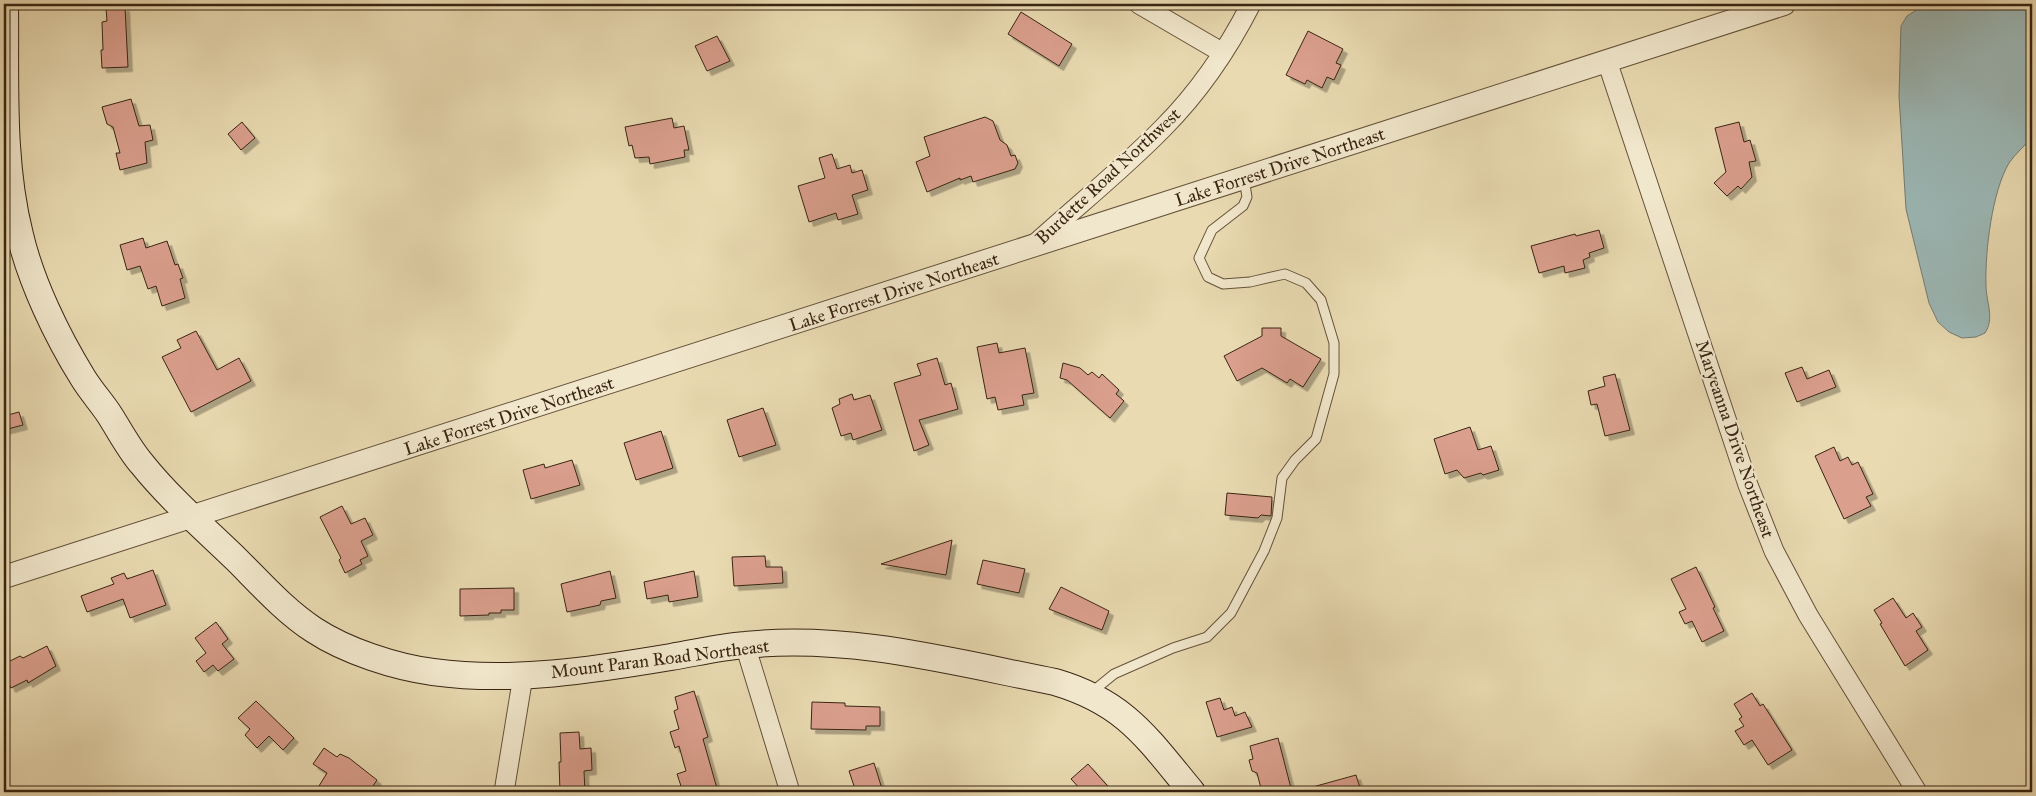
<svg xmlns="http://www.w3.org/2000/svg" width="2036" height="796" font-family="'IM FELL Great Primer',serif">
<defs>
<filter id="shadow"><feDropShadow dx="4.5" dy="4.5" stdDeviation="0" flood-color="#0004"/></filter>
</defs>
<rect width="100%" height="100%" fill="#e9dab1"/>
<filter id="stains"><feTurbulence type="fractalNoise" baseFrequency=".004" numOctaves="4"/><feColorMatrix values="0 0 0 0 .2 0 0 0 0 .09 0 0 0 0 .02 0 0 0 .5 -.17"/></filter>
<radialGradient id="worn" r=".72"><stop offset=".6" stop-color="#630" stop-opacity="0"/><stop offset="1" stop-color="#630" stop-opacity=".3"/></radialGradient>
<path fill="#9cb8b6" stroke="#747d75" d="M1937,4H2032V137C2025,146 2015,154 2009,163C1992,192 1985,251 1986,285C1986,302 1995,318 1985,333L1976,337L1962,338L1949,332L1938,322L1929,303L1906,209L1899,96L1901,26L1907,16L1918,9Z"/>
<path fill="#da9f8d" stroke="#392513" filter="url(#shadow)" d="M125,7L128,67L102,68L101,50H103L102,22L107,21L106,8Z
M1021,12L1072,44L1059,66L1008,34Z
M1308,31L1343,49L1336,63L1341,65L1334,80L1327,77L1322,88L1307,80L1305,84L1286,75Z
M717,36L730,61L707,71L695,46Z
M131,99L139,126L150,125L153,140L145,142L147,163L120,170L116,153H120L113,127L107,124L102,107Z
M985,117L993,121L1000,140L1007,145L1011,156L1015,155L1018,163L1015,169L973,182L971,176L960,180V178L927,192L916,162L930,156L924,137Z
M672,118L674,128L684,126L689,150H684L685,157L650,164L649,157L635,158L632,145L629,146L625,127Z
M242,122L255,138L241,150L228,134Z
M1739,122L1744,142L1750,140L1756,161L1749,162L1752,177L1741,189L1738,186L1727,196L1714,183L1726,172L1715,128Z
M832,154L837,169L850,165L852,173L862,170L868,190L852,195L858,214L838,220L836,213L809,222L798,186L825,178L819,158Z
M1599,230L1604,248L1589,253L1590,257L1583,260L1585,268L1565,273L1564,266L1539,273L1531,246L1575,234L1576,236Z
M143,238L146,248L167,241L175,265L178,264L183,278L180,279L185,298L162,306L156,286L148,289L140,266L127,270L120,245Z
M1262,328H1281V336L1321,359L1303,387L1290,379L1287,383L1262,368L1237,381L1224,356L1262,336Z
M196,331L217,370L239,358L251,381L191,412L162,357L181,348L177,340Z
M997,343L999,353L1025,348L1034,393L1022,395L1024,405L998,410L995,397L987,399L977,347Z
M937,358L945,385L951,383L958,409L919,420L929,445L914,451L894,383L921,375L917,364Z
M1063,363L1080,368L1088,375L1092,372L1099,378L1102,374L1119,390L1116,394L1124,401L1110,418L1067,380L1060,378Z
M1802,367L1807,379L1829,370L1836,387L1797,402L1785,373Z
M1615,374L1630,430L1605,436L1597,404L1591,405L1588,391L1605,386L1603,377Z
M852,394L854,400L870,395L882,430L853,440L851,433L841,436L832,408L840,404L839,399Z
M763,408L776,445L739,457L727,420Z
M19,412L23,425L4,430V416Z
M1470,427L1478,450L1491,446L1499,470L1483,475L1481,473L1464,478L1457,470L1445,474L1434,439Z
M661,431L673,468L636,480L624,443Z
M1834,447L1840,461L1848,457L1852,465L1858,462L1873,494L1866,497L1871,506L1844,519L1815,456Z
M572,460L580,485L531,499L523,470L544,464L545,468Z
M1227,493L1272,497L1271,516L1261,515L1258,518L1225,515Z
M342,506L351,524L365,518L373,535L361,541L368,556L360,560L362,564L345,573L339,560L341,558L320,517Z
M952,540L946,575L881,564Z
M765,556L766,567H782L783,583L734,586L732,557Z
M983,560L1025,569L1019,593L977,584Z
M1696,567L1715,607L1713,608L1724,631L1702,642L1692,621L1685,624L1679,612L1686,609L1671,579Z
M153,570L166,605L130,618L123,599L87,612L81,596L114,584L111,578L124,573L127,579Z
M610,571L616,598L601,601L600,605L567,612L561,584Z
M694,571L698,597L669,602L668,595L647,599L644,582Z
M1061,587L1109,611L1102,630L1049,609Z
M514,588V610H501V613H489V615L460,616V589Z
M1893,598L1906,618L1913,613L1922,627L1916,631L1928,650L1905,666L1880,624L1882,623L1874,610Z
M216,622L228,639L222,644L234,659L218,671L213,665L204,672L196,661L206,653L195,638Z
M47,646L56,666L28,683L27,680L11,688L4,673V664L20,656L23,658Z
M694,691L708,737L703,739L718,792H683L677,774L686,771L679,746L675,748L670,732L679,729L674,711L678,709L675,697Z
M1752,693L1760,706L1763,704L1792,750L1768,765L1752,740L1744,745L1735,731L1744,726L1739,719L1742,717L1734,704Z
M1220,698L1224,710L1232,707L1235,716L1245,712L1252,727L1217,737L1206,702Z
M256,701L294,738L283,750L269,736L257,748L245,735L250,729L238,718Z
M812,702L845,703V706L880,707V726H866V730L811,729Z
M579,732L580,749L591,748L592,770L584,771L585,792H560L559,762H561L560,733Z
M1278,738L1292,792H1262L1257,773L1252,771L1249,760L1253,759L1250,746Z
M324,748L337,757L340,754L349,758L377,780L369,792H348L339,786L335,792H327L319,786L327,773L313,764Z
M874,763L883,792H856L849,771Z
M1088,764L1113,792H1083L1071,779Z
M1356,775L1360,788L1344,792H1310L1309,788Z"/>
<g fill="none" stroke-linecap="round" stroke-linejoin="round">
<defs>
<path id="service" d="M1092,692L1114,674L1173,648L1207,637L1231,613L1264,551L1277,518L1282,478L1295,460L1316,439L1334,374V343L1321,300L1306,283L1285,274L1250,282L1223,284L1208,277L1199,258L1212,230L1243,206L1247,197L1244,179"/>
<path id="minor" d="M1139,4L1223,53
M1607,61L1748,485L1774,551L1808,615L1917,792
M1035,244C1078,205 1123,169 1163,128C1199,92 1228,49 1251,4
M745,645L790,792
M504,792L523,676"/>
<path id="tertiary" d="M4,577L1784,4"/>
<path id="secondary" d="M5,4C6,80 1,160 20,235C31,282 57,336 83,378C91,391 101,402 109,414C120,431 129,449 142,464C170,499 205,529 237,560C261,584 285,611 314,630C346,651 395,667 433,672C513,683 593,670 671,657C695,653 720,647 745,645C850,634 953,662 1055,682C1126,703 1147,738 1192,792"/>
</defs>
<use href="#service" stroke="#65523a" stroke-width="11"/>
<use href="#minor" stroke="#65523a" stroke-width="21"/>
<use href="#tertiary" stroke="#65523a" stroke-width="24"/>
<use href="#secondary" stroke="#392513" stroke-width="28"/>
<use href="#service" stroke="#f1e7cc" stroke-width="9"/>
<use href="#minor" stroke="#f1e7cc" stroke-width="19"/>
<use href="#tertiary" stroke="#f1e7cc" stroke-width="22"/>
<use href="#secondary" stroke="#f1e7cc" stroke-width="26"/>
</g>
<g text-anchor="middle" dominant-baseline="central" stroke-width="4.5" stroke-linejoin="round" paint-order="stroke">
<g font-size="18" fill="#392513" stroke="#f1e7cc">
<text transform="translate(1280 167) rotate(-18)">Lake Forrest Drive Northeast</text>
<text transform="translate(1108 176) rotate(-43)">Burdette Road Northwest</text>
<text transform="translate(894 292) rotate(-18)">Lake Forrest Drive Northeast</text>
<text transform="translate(509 416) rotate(-18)">Lake Forrest Drive Northeast</text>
<text transform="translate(1735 439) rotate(71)">Maryeanna Drive Northeast</text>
<text transform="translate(660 659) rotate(-7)">Mount Paran Road Northeast</text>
</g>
</g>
<rect width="2036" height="796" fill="none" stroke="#e9dab1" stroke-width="20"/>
<rect x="5" y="5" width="2026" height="786" fill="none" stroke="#392513" stroke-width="2.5"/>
<rect x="10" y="10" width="2016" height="776" fill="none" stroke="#392513"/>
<rect width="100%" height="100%" filter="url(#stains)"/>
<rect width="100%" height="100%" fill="url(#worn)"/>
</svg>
